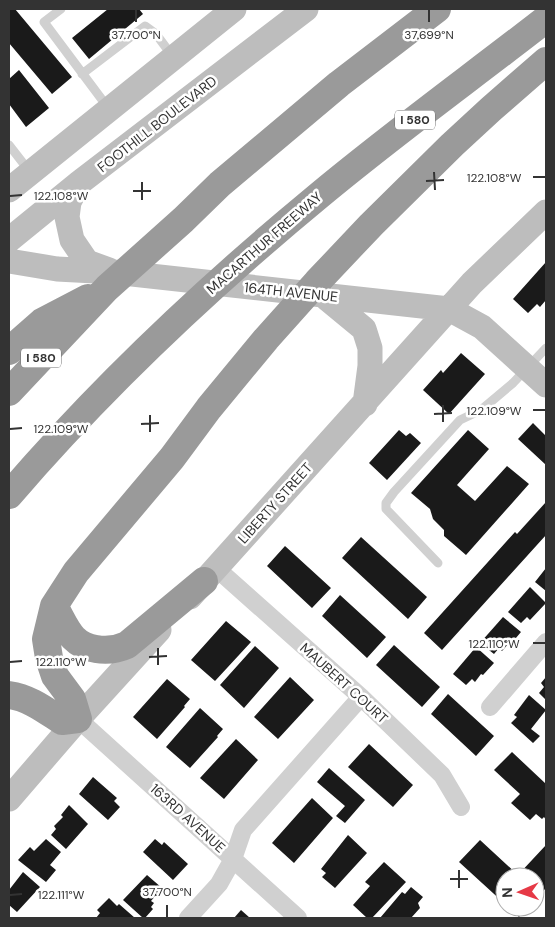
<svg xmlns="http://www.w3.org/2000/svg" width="555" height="927" font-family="'DM Sans',sans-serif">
<rect width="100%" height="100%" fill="#fff"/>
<path fill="#1a1a1a" d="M9,9H15L72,77L52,94L9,43Z
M108,9H139L143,14L89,59L72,38Z
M19,70L49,108L26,127L9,104V79Z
M546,262V300L540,307L537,304L528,313L513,299Z
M461,353L485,374L449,414L423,390L441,370L443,373Z
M533,423L546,436V465L518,439Z
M399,430L406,436L410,433L421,443L387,480L369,463Z
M468,430L489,449L457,485L475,501L507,466L529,484L466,555L444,536V530L433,519L430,509L411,493Z
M546,502V535L442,650L424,633L515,532L517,534Z
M361,537L427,597L408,619L342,558Z
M285,546L331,588L312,608L267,566Z
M546,568V591L535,582Z
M530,587L546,603L530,620L527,617L521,623L508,612Z
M340,595L386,637L367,658L322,616Z
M503,617L521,632L510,645L509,643L502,651L499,648L494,654L480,643Z
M226,621L251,642L215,681L191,660Z
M394,645L440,687L422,707L376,665Z
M255,646L279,668L244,708L220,685Z
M476,647L494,663L483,675L481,674L475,682L472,679L466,685L453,674Z
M290,677L314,700L278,739L254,717Z
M546,677V700L539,693L544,687L541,683Z
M167,679L190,699L184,706L185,707L157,739L133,717Z
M448,694L494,736L476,756L431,714Z
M529,695L546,710L531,729L540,736L533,743L511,723L517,717L514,715Z
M200,708L223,729L217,736L218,737L190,768L166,747Z
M236,739L258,760L224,799L200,778Z
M369,744L413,785L393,807L348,767Z
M512,752L546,784V820L544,817L542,819L536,814L530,820L511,803L520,794L494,770Z
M329,768L365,800L345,823L336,816L345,806L317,782Z
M93,777L117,798L114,801L120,807L108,820L79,794Z
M312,798L333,818L294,863L272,843Z
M69,805L88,824L66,849L51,835L56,829L54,826L63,817L61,815Z
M348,835L367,853L335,888L322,877L326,873L321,869Z
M46,839L61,852L50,865L56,870L46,882L18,860L30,847L34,851Z
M155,839L162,845L164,842L188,864L173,880L143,852Z
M480,840L518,875L546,845V888L535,900V877H505V904L459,862Z
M384,862L406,882L372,918H367L353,905L370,886L365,882Z
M23,872L40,887L17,912L9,905V890Z
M147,875L162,888L151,901L154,903L151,907L153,909L145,918H143L123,900Z
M411,887L423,897L418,903L420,908L411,918H380L402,892L405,894Z
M109,898L117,906L119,904L135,918H96L100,913L97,910Z
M509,907H528L519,917Z
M241,910L250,918H234Z"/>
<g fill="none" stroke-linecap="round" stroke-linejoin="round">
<path stroke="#d0d0d0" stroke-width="9" d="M61,9L44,22L109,109
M82,74L145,26L156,34L173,57
M9,145L30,172
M438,563L386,509V503L394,492L460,420L481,410L513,383L546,348"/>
<path stroke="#d0d0d0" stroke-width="18" d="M216,568L361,697L442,775L461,807
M490,707L546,642
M78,719L298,918
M188,918L219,884L233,859L243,830L361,697"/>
<path stroke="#bdbdbd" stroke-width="25" d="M79,183L69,202L67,217L72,240L87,262L109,270
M9,190L234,9
M9,240L79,183L306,9
M9,261L57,269L114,272L449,309L482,327L546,385
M324,296L364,329L370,348V366L365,404
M190,597L472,283L546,212
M9,799L78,719L159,630"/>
<path stroke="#9a9a9a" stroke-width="28" d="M9,351L42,322L88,298
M9,392L107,288L183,220L220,184L339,84L437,9
M9,495C102,387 206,289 316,198C390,136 469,79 546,19
M54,606C66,626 70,645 96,649C107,651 116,650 127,645L204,581
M9,695C30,698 45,710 62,721L78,719L72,699L55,676L49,658L46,639L54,606L76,572L172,458L209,408L266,339L317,282L371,225L452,145L491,109L546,61"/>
</g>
<path fill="none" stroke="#333" stroke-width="2" d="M136,10V22M429,10V22M434,172L435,190M533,177H545M426,181L444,180M142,182V200M133,191H151M10,196L22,195M443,405V422M533,410H545M434,414L452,413M150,415V432M141,424L159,423M10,429L22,428M533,643H545M158,648V665M149,657L167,656M10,662L22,661M459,870V888M450,879H468M10,895L22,894M167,905V917"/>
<g text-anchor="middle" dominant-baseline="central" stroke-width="5" stroke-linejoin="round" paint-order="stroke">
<g fill="#fff" stroke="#707070" stroke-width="1">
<rect x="395" y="110.5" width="40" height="19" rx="4"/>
<rect x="21" y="348.5" width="40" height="19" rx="4"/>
</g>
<g font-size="12" font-weight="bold" fill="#333">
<text x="415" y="120">I 580</text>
<text x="41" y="358">I 580</text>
</g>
<g font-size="14" fill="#333" stroke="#fff">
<text transform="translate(157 124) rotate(-38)">FOOTHILL BOULEVARD</text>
<text transform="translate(264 243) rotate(-41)">MACARTHUR FREEWAY</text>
<text transform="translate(291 292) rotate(6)">164TH AVENUE</text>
<text transform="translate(275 503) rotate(-48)">LIBERTY STREET</text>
<text transform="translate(344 683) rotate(42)">MAUBERT COURT</text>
<text transform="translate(188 818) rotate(42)">163RD AVENUE</text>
</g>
</g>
<g font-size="12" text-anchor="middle" fill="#333" stroke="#fff" stroke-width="5" stroke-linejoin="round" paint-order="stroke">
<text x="136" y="39">37.700°N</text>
<text x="429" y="39">37.699°N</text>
<text x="494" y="182">122.108°W</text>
<text x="61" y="200">122.108°W</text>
<text x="494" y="415">122.109°W</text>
<text x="61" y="433">122.109°W</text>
<text x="494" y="648">122.110°W</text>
<text x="61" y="666">122.110°W</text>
<text x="167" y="896">37.700°N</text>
<text x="61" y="899">122.111°W</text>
</g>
<rect width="555" height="927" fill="none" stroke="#333333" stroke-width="20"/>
<g transform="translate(520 892) rotate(268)"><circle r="24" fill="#ffffff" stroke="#adadad"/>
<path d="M0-4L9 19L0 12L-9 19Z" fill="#e63946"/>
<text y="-8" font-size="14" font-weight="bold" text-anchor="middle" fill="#333333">N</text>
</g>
</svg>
